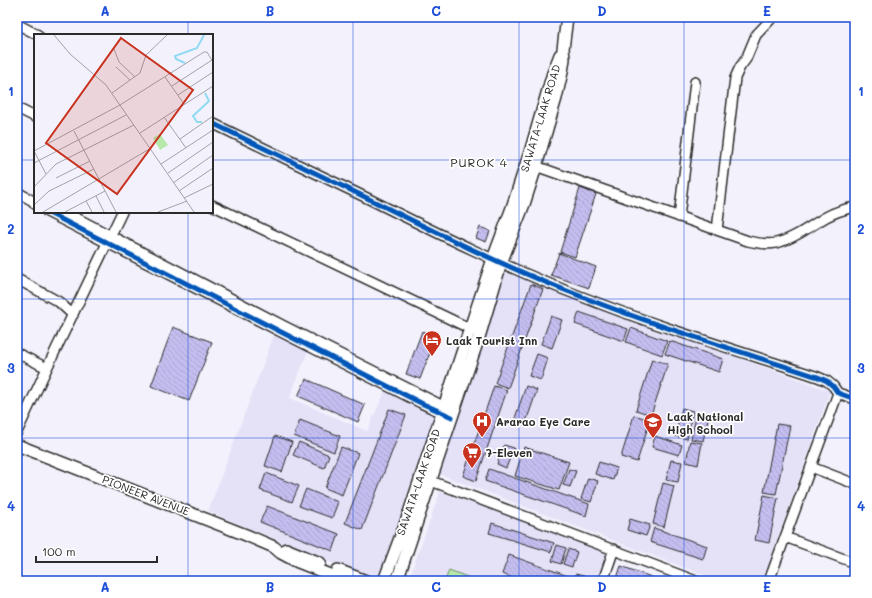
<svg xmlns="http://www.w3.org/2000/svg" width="872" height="598" font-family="Mali,sans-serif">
<defs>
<pattern id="building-back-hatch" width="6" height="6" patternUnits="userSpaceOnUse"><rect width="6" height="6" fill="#c4bef0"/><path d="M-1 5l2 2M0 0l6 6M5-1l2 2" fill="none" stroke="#a9a3ce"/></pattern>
</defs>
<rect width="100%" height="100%" fill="#f3f2fc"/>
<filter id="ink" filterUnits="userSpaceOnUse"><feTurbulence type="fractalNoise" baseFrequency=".025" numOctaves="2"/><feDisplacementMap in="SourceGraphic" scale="8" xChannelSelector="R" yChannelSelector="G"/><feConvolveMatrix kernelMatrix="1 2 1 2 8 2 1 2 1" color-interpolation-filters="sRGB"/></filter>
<g filter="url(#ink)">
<path fill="#e5e2f8" d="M506,272L546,288L830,391L763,581H719L439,474Z
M274,335L308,351L290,398L367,431L386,389L437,414L378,581H375L208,511Z
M440,492L607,551L597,581H408Z"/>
<path fill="#b6e9a9" stroke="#708a6a" d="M449,570L478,581H445Z"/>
<path fill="url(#building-back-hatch)" stroke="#2b2b2b" d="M580,188L596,194L575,257L560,252Z
M480,227L490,231L486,242L476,238Z
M559,253L596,267L589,288L551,275Z
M531,284L543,289L508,388L495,383Z
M579,312L628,329L624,341L575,324Z
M551,316L562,320L552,348L541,344Z
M173,327L212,342L189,401L151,386Z
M631,328L667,341L662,355L626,342Z
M422,331L436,337L420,379L406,374Z
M670,341L723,359L719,372L665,354Z
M537,354L548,358L541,380L529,376Z
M652,359L668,364L651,415L636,410Z
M306,379L365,405L358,422L298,396Z
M494,386L507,390L476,481L463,476Z
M526,386L537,390L526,422L515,418Z
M682,408L693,411L687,439L675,436Z
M389,409L406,415L362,530L345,523Z
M697,412L709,415L703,441L691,439Z
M634,415L650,420L637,462L621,457Z
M300,420L340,436L334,452L294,436Z
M777,424L790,426L776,494L764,492Z
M275,436L292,442L282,472L265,466Z
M655,436L682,445L679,455L652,447Z
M690,441L702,443L698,465L686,462Z
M299,442L329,455L324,468L293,455Z
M504,445L514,448L506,468L497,464Z
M341,447L358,453L342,495L325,488Z
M524,447L569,462L559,490L515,476Z
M671,460L682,462L678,482L666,480Z
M599,462L617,468L613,480L595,474Z
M489,469L589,504L586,516L485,481Z
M569,469L576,471L570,487L563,485Z
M266,473L299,486L292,502L260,490Z
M588,478L598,481L591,502L581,499Z
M663,483L674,486L664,527L653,524Z
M306,489L338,502L332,518L299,506Z
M764,495L778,498L769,543L755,540Z
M267,506L339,534L333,551L260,522Z
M630,519L650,525L646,536L627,530Z
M492,523L554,543L551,552L489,533Z
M654,528L707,546L703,559L650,542Z
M557,545L566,548L561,564L552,561Z
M568,549L577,552L572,567L563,564Z
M509,555L571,577L570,581H521L502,574Z
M621,566L654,578L653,581H616Z
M575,574L584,576L582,581H573Z"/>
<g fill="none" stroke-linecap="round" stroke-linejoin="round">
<defs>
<path id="minor" d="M17,24L38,35
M17,108L35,117
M212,123C264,148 315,173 367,198C437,233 507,268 580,296C658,327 739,351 818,377L827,381L833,386L838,393L855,399
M530,164L748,241C757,243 767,245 776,243C794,239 810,226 826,217C835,212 845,209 855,207
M17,192L33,201L35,204
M212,205L475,331
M47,212L283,333L421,403L447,415
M65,212L284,326L449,409
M679,217L695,82
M717,230L735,78L740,67L746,59L756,35L773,17
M17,279L59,302L73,315
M17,353L47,368
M17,432L47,368L122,212
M811,467L855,484
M431,481L696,581
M785,537L855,563
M603,581L614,549
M769,581L838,393"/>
<path id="major" d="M17,445L246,535L274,547L281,553L298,562L346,581
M286,549L320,563
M338,570L366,581
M384,581L406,522L493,259L512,208L531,149L553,73L560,55
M397,581L454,411L480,334L501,263L524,204L534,173L556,98L562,72L564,59L563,49L567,17"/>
</defs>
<use href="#minor" stroke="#2b2b2b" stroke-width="12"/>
<use href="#major" stroke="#2b2b2b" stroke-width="14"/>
<use href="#minor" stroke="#fff" stroke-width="9"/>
<use href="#major" stroke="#fff" stroke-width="11"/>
<defs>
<path id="cycleway" d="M212,123C264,148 315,173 367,198C437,233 507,268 580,296C658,327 739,351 818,377L827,381L833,386L838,393L855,399
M47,212L283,333L421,403L452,417"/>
</defs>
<use href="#cycleway" stroke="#fff" stroke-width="8"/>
<use href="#cycleway" stroke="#0057b8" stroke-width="5"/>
</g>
</g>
<path fill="none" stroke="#1d4ed8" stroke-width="1" stroke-opacity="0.55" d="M188,17V35M353,17V581M519,17V581M684,17V581M17,160H35M212,160H855M188,212V581M17,299H855M17,438H855"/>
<defs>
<symbol id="hotel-pin" viewBox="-11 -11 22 30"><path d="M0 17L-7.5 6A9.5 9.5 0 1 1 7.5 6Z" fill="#c8321e" stroke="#fff"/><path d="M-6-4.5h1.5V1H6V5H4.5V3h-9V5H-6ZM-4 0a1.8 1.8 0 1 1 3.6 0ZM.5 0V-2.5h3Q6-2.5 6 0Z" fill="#fff"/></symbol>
<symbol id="hospital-pin" viewBox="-11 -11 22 30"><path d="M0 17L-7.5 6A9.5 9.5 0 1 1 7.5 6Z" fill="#c8321e" stroke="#fff"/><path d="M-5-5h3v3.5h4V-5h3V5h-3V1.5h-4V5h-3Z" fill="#fff"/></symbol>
<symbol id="school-pin" viewBox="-11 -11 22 30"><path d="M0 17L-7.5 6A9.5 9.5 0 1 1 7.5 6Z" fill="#c8321e" stroke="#fff"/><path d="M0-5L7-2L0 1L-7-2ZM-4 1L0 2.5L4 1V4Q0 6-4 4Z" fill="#fff"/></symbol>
<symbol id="supermarket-pin" viewBox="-11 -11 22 30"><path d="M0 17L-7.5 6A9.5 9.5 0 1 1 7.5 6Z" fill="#c8321e" stroke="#fff"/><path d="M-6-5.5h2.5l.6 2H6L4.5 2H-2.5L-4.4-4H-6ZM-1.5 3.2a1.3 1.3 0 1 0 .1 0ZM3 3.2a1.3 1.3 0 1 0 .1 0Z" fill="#fff"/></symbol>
</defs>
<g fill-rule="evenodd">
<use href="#hotel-pin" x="421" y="329" width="22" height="30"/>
<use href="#hospital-pin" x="471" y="410" width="22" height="30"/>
<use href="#school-pin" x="642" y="411" width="22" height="30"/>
<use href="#supermarket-pin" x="461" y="441" width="22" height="30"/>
</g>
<g text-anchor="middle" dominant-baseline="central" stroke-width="3.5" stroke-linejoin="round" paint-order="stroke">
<g font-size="11" fill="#2b2b2b" stroke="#fff">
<text transform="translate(540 118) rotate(-73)">SAWATA-LAAK ROAD</text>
<text transform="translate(418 482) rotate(-71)">SAWATA-LAAK ROAD</text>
<text transform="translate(146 495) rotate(21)">PIONEER AVENUE</text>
</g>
<g font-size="11" font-weight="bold" fill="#2b2b2b" stroke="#fff" text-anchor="start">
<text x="446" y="340">Laak Tourist Inn</text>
<text x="667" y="416">Laak National<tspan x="667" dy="13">High School</tspan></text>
<text x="496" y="421">Ararao Eye Care</text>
<text x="486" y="452">7-Eleven</text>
</g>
<g font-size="12" letter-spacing="1" fill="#2b2b2b" stroke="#fff">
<text x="479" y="162">PUROK 4</text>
</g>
</g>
<g transform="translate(34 34)">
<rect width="179" height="179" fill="#f3f2fc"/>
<path d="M126,100L134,111L126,116L119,104Z" fill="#b6e9a9"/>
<path fill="none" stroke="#90dbf1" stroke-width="2" d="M151,29L142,25L141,22L163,14L170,1M168,88H163L159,82L175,67L171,59"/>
<path fill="none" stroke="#a3a2a8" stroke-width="1" d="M20,1L36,20L72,51L160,178M80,15L85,28L101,43M82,33L96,46M131,43L150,70M138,52L178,26M78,59L106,39L112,21L133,1M144,61L179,38M130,83L152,114M40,97L82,178M106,99L179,52M146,105L179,82M0,117L86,71L170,18H173L179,28M0,117L12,140M0,129L92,81M127,130L179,96M134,139L179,108M22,144L56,127M139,149L179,121M0,153L22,130L100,91M145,157L179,134M62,162L70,178M150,164L179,150M52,167L58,178M0,171L15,157L60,135M9,178L117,114M31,178L71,157M124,178L153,167"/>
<path fill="#c8321e" fill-opacity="0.15" stroke="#c8321e" stroke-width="2" d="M87,4L159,56L83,160L12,109Z"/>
<rect width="179" height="179" fill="none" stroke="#2b2b2b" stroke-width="2"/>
</g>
<rect width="872" height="598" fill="none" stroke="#fff" stroke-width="44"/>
<path d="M36 556v6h121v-6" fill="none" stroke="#2b2b2b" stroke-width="2"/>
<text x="42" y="556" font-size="12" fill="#2b2b2b" stroke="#ffffff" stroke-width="3" paint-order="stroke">100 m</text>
<rect x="22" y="22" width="828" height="554" fill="none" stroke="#1d4ed8" stroke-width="1.5"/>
<g font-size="13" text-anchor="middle" font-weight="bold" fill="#1d4ed8">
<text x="105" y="16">A</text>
<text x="270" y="16">B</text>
<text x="436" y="16">C</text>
<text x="602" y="16">D</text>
<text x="767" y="16">E</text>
<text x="11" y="96">1</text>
<text x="861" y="96">1</text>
<text x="11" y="234">2</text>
<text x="861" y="234">2</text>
<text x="11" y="373">3</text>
<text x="861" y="373">3</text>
<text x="11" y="511">4</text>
<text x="861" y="511">4</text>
<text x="105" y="592">A</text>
<text x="270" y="592">B</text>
<text x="436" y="592">C</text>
<text x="602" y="592">D</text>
<text x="767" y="592">E</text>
</g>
</svg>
